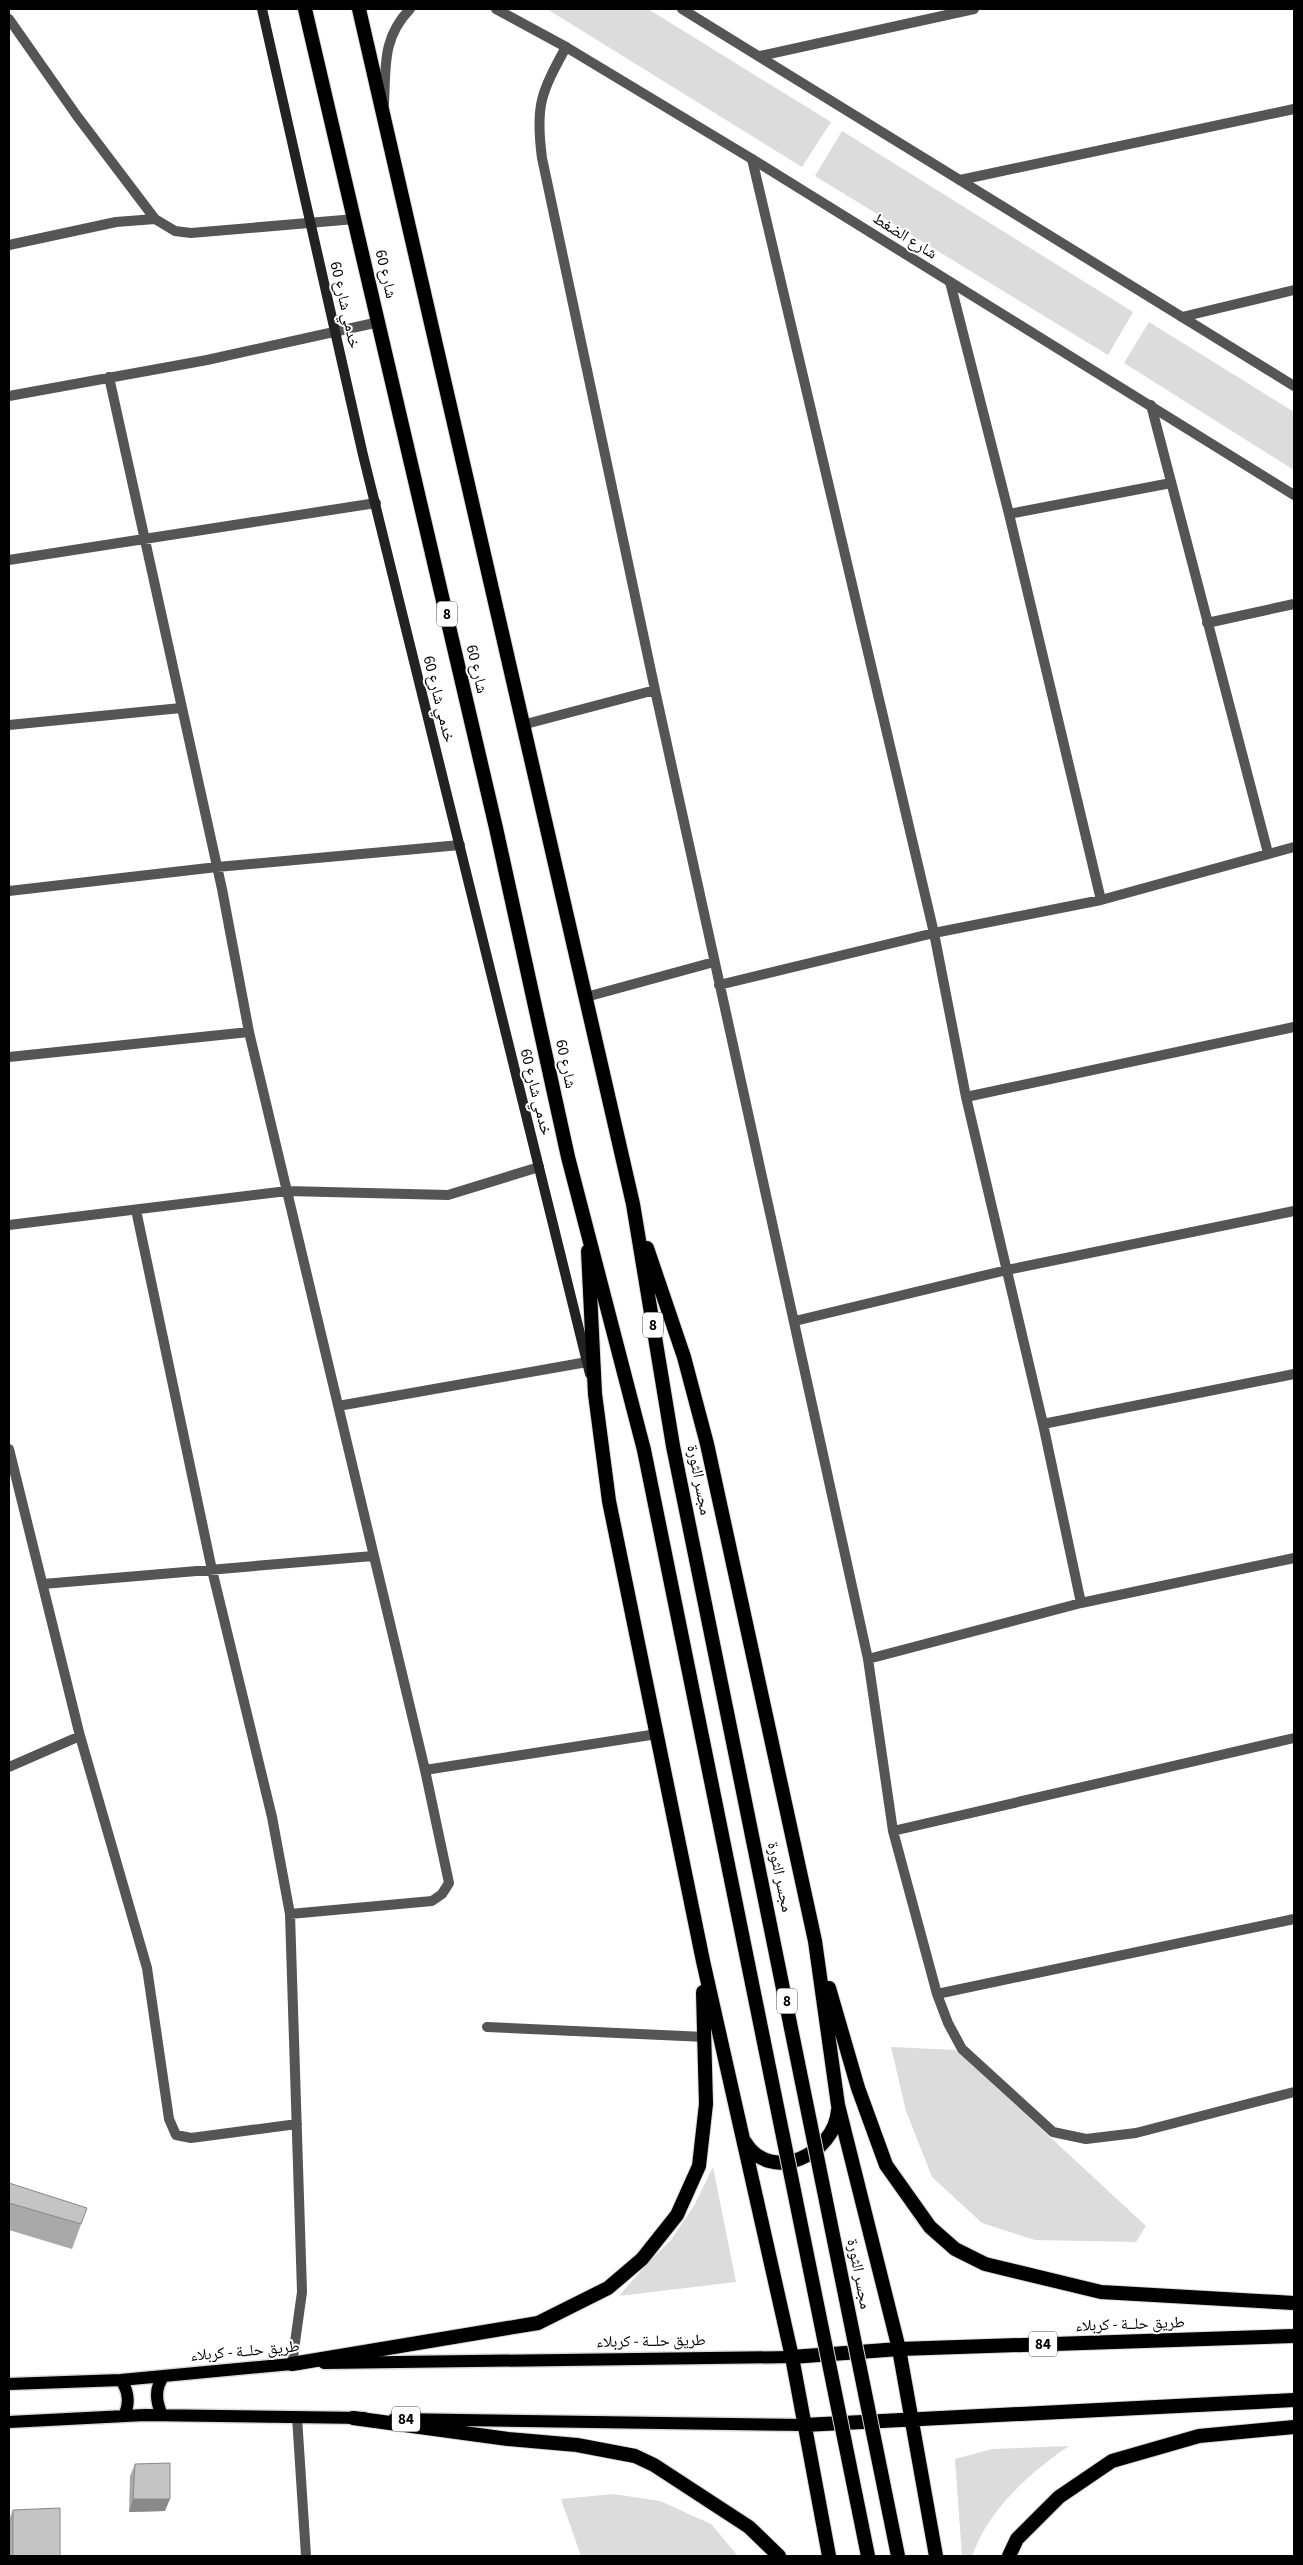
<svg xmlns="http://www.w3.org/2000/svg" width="1303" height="2565" font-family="'Source Sans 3','Noto Naskh Arabic',sans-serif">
<rect width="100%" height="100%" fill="#fff"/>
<path fill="#dcdcdc" d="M547,9H648L831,122L802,167Z
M842,131L1133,312L1108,355L815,176Z
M1149,322L1294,412V470L1124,363Z
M891,2047L956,2050L1146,2226L1136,2242L1035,2240L982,2223L932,2177L906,2111Z
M713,2167L736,2282L619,2296L646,2265L671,2240L695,2204Z
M1069,2446C1028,2474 989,2509 972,2556H962L955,2459L992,2449Z
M613,2494L660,2501L711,2524L738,2556H581L561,2499Z"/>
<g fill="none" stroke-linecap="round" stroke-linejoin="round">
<defs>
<path id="primary" d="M324,2363L792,2357
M121,2380C129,2392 130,2403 124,2416
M9,2384L121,2380L302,2363
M162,2415C156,2402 154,2388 164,2376
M394,2419L804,2425
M9,2422L145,2415L364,2418"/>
<path id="trunk" d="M305,9L496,828L568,1157L644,1450
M359,9L633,1204L673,1446
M647,1248L684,1357L707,1444L815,1941L838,2105L899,2349L936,2556
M588,1251L595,1394L609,1501L703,1961L792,2357L829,2556
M829,1988L858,2088L886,2165L930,2227L955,2249L985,2264L1101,2292L1294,2303
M745,2142C771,2185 835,2154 838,2110
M792,2357L899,2349L1294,2336
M292,2364L538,2323L608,2288L642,2259L677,2215L699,2166L706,2104L703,1992
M353,2418L508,2439L577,2445L635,2456L654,2465L749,2527L779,2556
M804,2425L1294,2400
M1009,2556L1017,2539L1059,2497L1112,2461L1199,2436L1294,2427"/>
</defs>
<use href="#primary" stroke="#dbdbdb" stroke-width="15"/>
<use href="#trunk" stroke="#dbdbdb" stroke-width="16"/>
<path stroke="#555" stroke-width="10" d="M9,19L77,116L155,219L175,231L191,233L355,219
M566,47C541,93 535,105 542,158L655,690L868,1659L893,1831L937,1994L948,2023L962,2049L1053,2132L1086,2139L1136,2133L1294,2092
M760,56L974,9
M752,159L934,933L966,1097L1043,1424L1081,1603
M960,180L1294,109
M9,245L116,222L155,219
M950,282L1009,514L1101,900
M1182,317L1294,290
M109,377L222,889L249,1032L425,1770L449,1883L442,1894L432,1901L290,1914
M9,396L207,360L379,322
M1151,405L1268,853
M1009,514L1171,483
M9,560L376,503
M1207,623L1294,604
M9,725L181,708
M522,725L655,690
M9,891L217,867L460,845
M719,985L934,933L1101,900L1294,847
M586,997L714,962
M9,1057L249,1032
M966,1097L1294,1027
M136,1210L212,1570L272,1817L290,1914L302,2292L292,2364
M9,1225L287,1191L448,1195L539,1167
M795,1321L1007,1270L1294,1211
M338,1406L587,1362
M1043,1424L1294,1374
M9,1449L80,1736L147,1968L169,2119L176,2135L191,2138L297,2124
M43,1584L373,1556
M868,1659L1081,1603L1294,1558
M9,1767L80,1736
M425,1770L657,1734
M893,1831L1294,1738
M937,1994L1294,1919
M487,2027L705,2037
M297,2417L306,2556"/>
<path stroke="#555" stroke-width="10" d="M496,9L566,47L752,159L1294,495
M682,9L1294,386
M384,104C386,66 382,38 410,9"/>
<path stroke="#222" stroke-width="10" d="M262,9L363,455L590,1374"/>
<use href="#primary" stroke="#000" stroke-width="12"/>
<use href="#trunk" stroke="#000" stroke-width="14"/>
<defs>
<path id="trunk-bridge" d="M673,1446L898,2556
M644,1450L868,2556"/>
</defs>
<use href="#trunk-bridge" stroke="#dbdbdb" stroke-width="16" stroke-linecap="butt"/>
<use href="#trunk-bridge" stroke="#000" stroke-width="14"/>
</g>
<path fill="#a9a9a9" d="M9,2183L87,2208L72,2249L9,2230Z
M135,2464L165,2511L129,2512L130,2476Z
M13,2510L60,2556H9V2520Z"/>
<path fill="#898989" d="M133,2499H170L165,2511L129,2512Z"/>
<path fill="#c4c4c4" stroke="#898989" d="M9,2183L87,2208L81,2224L9,2203Z
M170,2463V2499H133L135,2464Z
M60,2508V2556H13V2510Z"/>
<g text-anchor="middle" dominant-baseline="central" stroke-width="4" stroke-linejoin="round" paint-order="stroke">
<g fill="#fff" stroke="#4c4c4c" stroke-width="1">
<rect x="437" y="601.5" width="20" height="25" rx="4"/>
<rect x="643" y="1312.5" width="20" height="25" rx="4"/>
<rect x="777" y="1988.5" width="20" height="25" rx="4"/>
<rect x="1029" y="2331.5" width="28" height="25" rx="4"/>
<rect x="392" y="2406.5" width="28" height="25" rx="4"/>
</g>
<g font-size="15" font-weight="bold" fill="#000">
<text x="447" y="614">8</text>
<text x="653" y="1325">8</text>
<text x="787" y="2001">8</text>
<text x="1043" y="2344">84</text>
<text x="406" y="2419">84</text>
</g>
<g font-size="16" fill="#000" stroke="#fff">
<text transform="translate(905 236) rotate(32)">شارع الضغط</text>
<text transform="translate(386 274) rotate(77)">شارع 60</text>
<text transform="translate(345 305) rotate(77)">خدمي شارع 60</text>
<text transform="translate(477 669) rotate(77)">شارع 60</text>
<text transform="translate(439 699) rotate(76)">خدمي شارع 60</text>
<text transform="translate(566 1064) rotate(78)">شارع 60</text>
<text transform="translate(536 1092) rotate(76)">خدمي شارع 60</text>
<text transform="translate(699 1480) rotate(79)">مجسر الثورة</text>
<text transform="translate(780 1877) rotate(78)">مجسر الثورة</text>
<text transform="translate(859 2274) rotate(79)">مجسر الثورة</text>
<text transform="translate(1130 2324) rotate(-2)">طريق حلــة - كربلاء</text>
<text transform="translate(651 2341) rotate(-1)">طريق حلــة - كربلاء</text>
<text transform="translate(245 2351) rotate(-5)">طريق حلــة - كربلاء</text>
</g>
</g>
<rect width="1303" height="2565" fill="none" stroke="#000000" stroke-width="20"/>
</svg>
